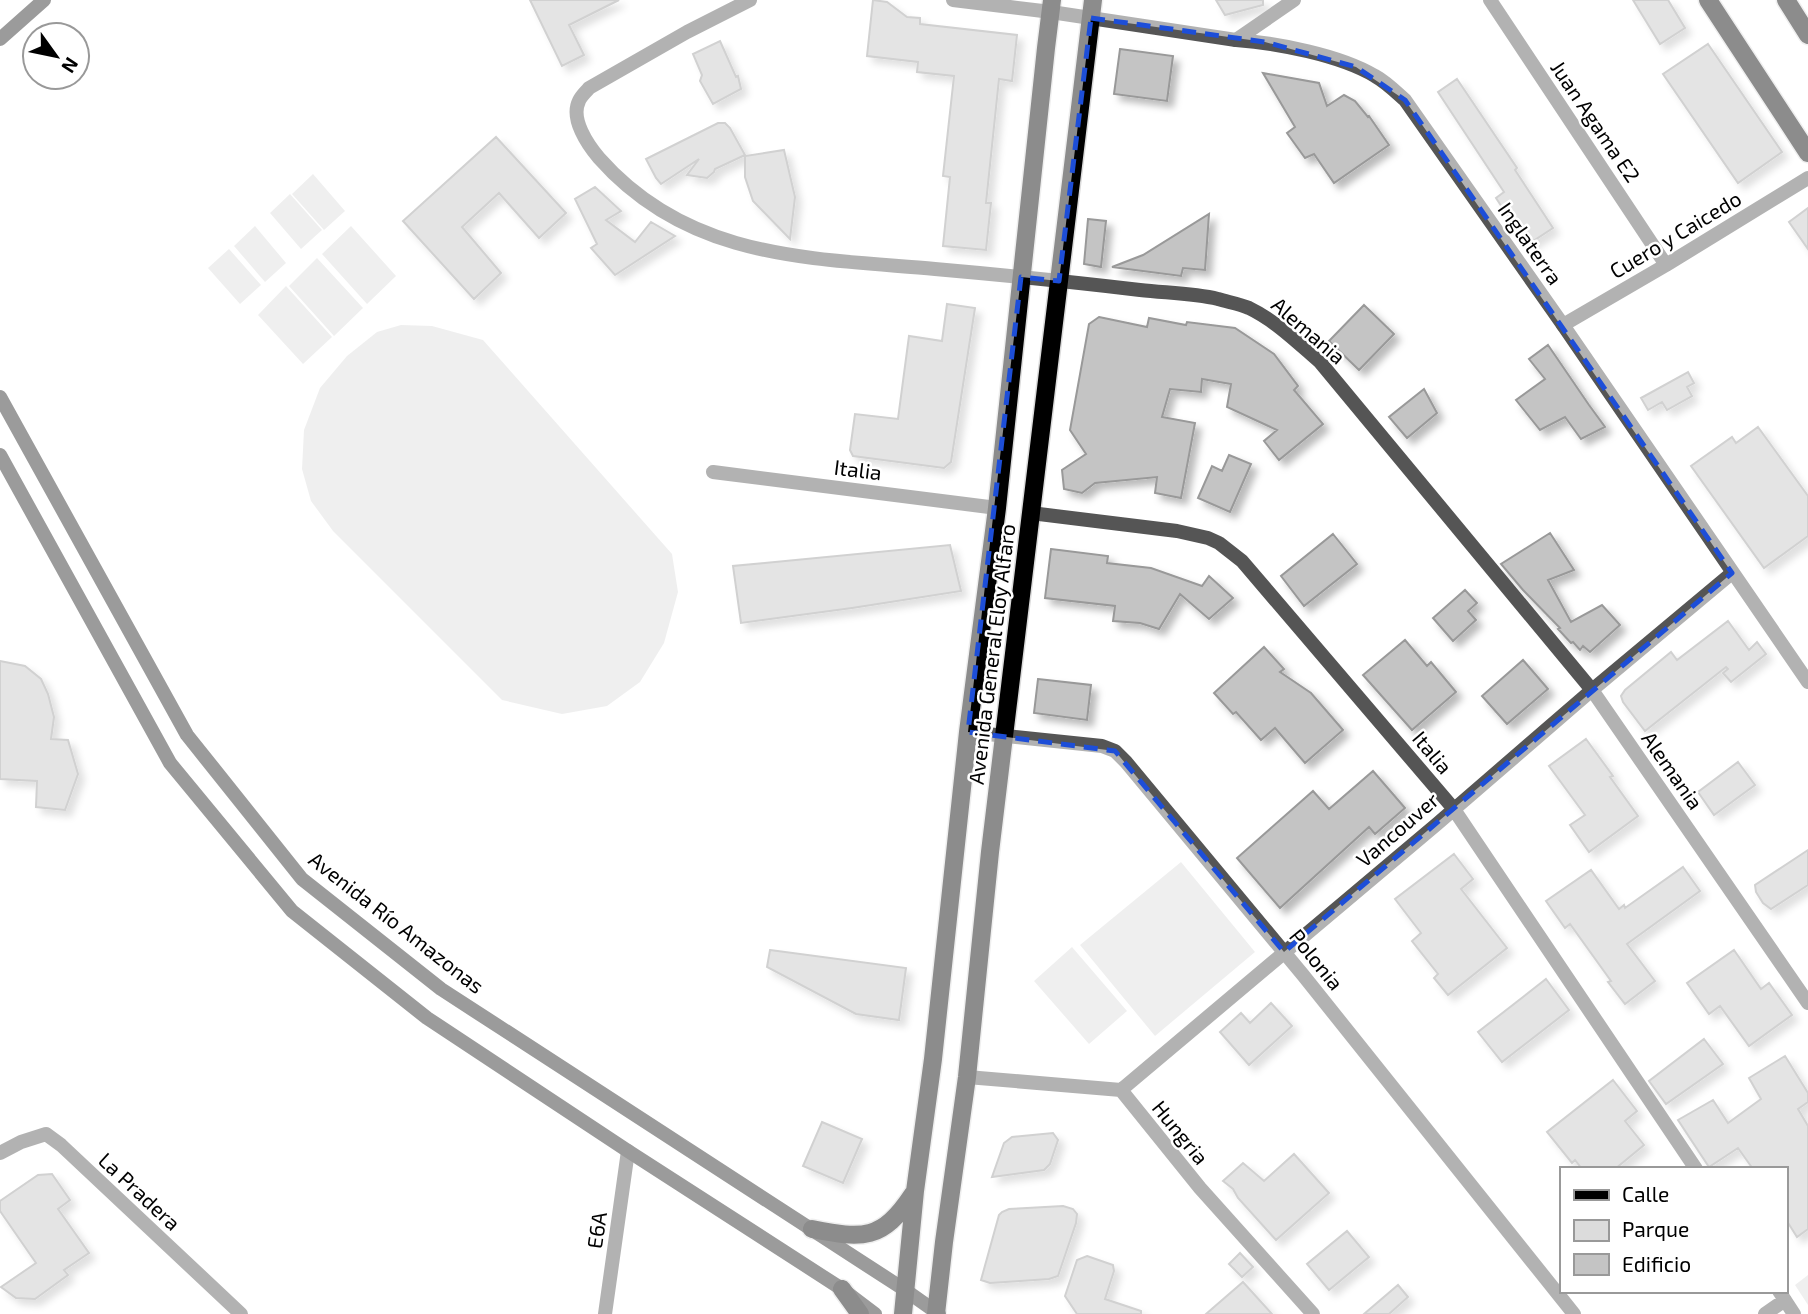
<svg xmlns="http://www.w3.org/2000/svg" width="1808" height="1314" font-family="'Exo 2',sans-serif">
<defs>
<filter id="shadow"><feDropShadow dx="6" dy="6" stdDeviation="3.5" flood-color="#0004"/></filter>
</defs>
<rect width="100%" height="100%" fill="#fff"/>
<path fill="#dcdcdc" d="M313,174L345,211L324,230L292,194Z
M290,194L322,230L301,249L270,213Z
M255,226L286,263L265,282L234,246Z
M351,226L396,276L367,304L322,254Z
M229,249L261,285L240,304L208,268Z
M317,258L363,308L334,336L289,286Z
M286,286L332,337L303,364L258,315Z
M401,325L432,326L483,340L672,554L678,592L664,643L640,682L607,706L562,714L502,700L333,531L311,501L302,469L304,430L320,388L347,356L377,332Z
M1181,862L1255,952L1155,1036L1080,945Z
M1072,947L1127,1011L1089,1044L1034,981Z
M1808,1275V1305L1795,1285Z"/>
<path fill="#c4c4c4" stroke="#999" stroke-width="2" filter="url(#shadow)" d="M530,0H619L569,25L584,55L562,66Z
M873,0L887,2L907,17L920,18V24L1017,35L1012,81L999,79L986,203H991L986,250L943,246L950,177L943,176L954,76L917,72L918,62L867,56Z
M1216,0H1263V5L1225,15Z
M1633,0H1668L1685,28L1660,44Z
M720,41L736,77L738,76L741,89L713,104L700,81L702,75L693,54Z
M1708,44L1782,152L1738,183L1663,74Z
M1120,49L1173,56L1167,101L1114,94Z
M1263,73L1319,83L1327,106L1344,95L1355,101L1368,117L1369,116L1389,145L1334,183L1314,154L1305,158L1287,133L1295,127Z
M1457,79L1517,168L1515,170L1553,228L1527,245L1496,198L1504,192L1438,92Z
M718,123H725L730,128L745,155L715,169L714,172L707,178L687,175L699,159L661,184L656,178L646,159Z
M496,137L566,213L539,238L499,193L462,227L501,273L474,299L403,221Z
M784,150L795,197L790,239L753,201L745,177V156Z
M595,187L621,211L606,220L635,242L651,222L675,236L615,275L591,248L597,244L575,199Z
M1808,208V249L1789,222Z
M1209,214L1205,270L1183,268L1181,276L1112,267L1143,255Z
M1088,219L1106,221L1101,267L1084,264Z
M947,304L975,308L951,462L944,468L853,456L850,450L855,414L898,419L909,336L942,341Z
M1364,305L1394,334L1359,370L1329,341Z
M1099,317L1147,327L1149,318L1186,325L1187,322L1235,328L1274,354L1298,386L1294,390L1323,424L1279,460L1264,441L1277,430L1227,407L1231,384L1202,379L1201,392L1170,389L1162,417L1195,423L1181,498L1155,493L1157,477L1095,483L1082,493L1064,489L1062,470L1086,454L1070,430L1089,324Z
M1548,345L1589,405L1605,427L1581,439L1565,417L1540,430L1516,400L1545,379L1529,359Z
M1688,372L1694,383L1687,387L1692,396L1667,410L1662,402L1648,410L1641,398Z
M1424,389L1437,413L1407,438L1389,417Z
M1758,427L1808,496V536L1764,568L1691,466L1732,437L1736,443Z
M1229,455L1251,464L1230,512L1198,498L1212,466L1222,471Z
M1550,533L1574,570L1548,580L1571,622L1602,605L1620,625L1590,652L1583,646L1580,650L1573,642L1571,643L1558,629L1560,628L1523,590L1501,564Z
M1333,534L1357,564L1304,606L1281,576Z
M950,545L961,591L852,608L741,623L733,566Z
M1051,549L1108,556L1107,563L1151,568L1202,586L1209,576L1233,598L1209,619L1180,594L1159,629L1140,623L1113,621L1115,606L1045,598Z
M1465,590L1477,603L1468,611L1476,620L1453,641L1433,618Z
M1728,621L1749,650L1757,642L1766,654L1731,682L1723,673L1728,669L1726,667L1645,731L1623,702L1621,696L1625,690L1671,652L1677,660Z
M1405,640L1427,666L1431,662L1456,692L1412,730L1363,675Z
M1264,647L1284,669L1280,672L1311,693L1343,730L1305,763L1275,728L1261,740L1236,712L1233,714L1214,693Z
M1523,660L1548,689L1507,724L1482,696Z
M0,661L25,666L41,679L48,694L54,717L51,739L68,740L78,774L65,810L36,807L37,781L0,779Z
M1038,679L1091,685L1087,720L1034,713Z
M1586,739L1613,776L1610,777L1638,816L1589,852L1570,825L1585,815L1549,766Z
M1738,762L1755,785L1714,815L1698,792Z
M1373,771L1405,808L1375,834L1369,827L1280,908L1237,858L1313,791L1329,809Z
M1808,850V885L1771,909L1763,903L1756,892L1755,885Z
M1454,854L1473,879L1461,889L1507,948L1448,995L1434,978L1438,974L1412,941L1421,933L1395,899Z
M1683,867L1700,891L1627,944L1655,981L1625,1004L1608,982L1611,981L1570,924L1565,928L1546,901L1591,870L1619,909L1624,905L1625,908Z
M770,950L906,968L899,1020L856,1014L767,967Z
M1734,950L1761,989L1769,983L1792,1015L1749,1046L1720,1006L1709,1014L1687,983Z
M1546,979L1569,1010L1502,1062L1478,1032Z
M1271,1003L1292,1026L1249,1065L1220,1032L1241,1013L1250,1023Z
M1704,1039L1723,1064L1666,1104L1649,1081Z
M1785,1056L1808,1093V1102L1798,1109L1808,1126V1229L1797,1237L1785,1218V1169H1753L1738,1148L1709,1167L1678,1120L1713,1100L1728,1123L1761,1099L1749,1078Z
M1613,1080L1637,1111L1625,1121L1644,1145L1615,1169H1582L1575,1160L1572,1163L1547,1132Z
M822,1122L862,1139L843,1183L803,1166Z
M1053,1133L1058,1140L1050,1164L1044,1170L992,1177L1004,1143L1012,1137Z
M1294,1154L1329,1193L1276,1240L1238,1198L1233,1189L1223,1181L1243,1163L1264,1181Z
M52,1174L70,1200L58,1209L89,1253L64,1270L68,1275L35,1299L16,1298L1,1287L36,1263L0,1211V1201L38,1175Z
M1063,1206L1073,1209L1077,1214L1076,1223L1058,1276L1049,1279L990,1283L981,1280L999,1215L1002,1212L1009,1209Z
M1347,1231L1369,1257L1329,1290L1307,1264Z
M1240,1253L1253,1267L1242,1277L1229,1264Z
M1087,1256L1113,1265L1114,1271L1105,1299L1141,1311V1314H1077L1065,1296L1077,1260Z
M1243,1282L1272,1314H1206Z
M1398,1285L1408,1297L1389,1314H1364Z"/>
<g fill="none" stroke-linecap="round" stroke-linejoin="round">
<defs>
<path id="primary" d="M1708,0L1808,153
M1786,0L1808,35
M812,1229C863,1239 882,1241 913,1194
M842,1289L860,1314
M903,1314L915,1191L933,1059L968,732L997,508L1046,48L1052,0
M936,1314L944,1242L967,1077L990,852L1093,0"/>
</defs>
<use href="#primary" stroke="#dbdbdb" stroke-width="21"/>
<path stroke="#555" stroke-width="14" d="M750,0L687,32L589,88C586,92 581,96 579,101C570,119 588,145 599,158C689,260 810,258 935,269C1004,275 1071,282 1140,290C1166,293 1193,293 1218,299C1228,302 1240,304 1249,308C1276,321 1298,343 1320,362L1592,690L1808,1003
M1490,0L1666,265
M1236,40L1294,0
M1563,325L1666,265L1808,178
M713,472L997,508
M1031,513L1177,531L1208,538L1219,543L1242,561L1453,808L1696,1169
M968,732L1102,746L1115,751L1126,762L1303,975L1574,1314
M967,1077L1121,1090L1200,1188L1313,1314
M1121,1090L1437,824L1592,690L1732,573
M0,1153L21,1142L46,1134L61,1145L241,1314
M1779,1291L1794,1314
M605,1314L628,1151
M1765,1314L1785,1300"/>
<path stroke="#555" stroke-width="14" d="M953,0L1051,12L1236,40C1277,43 1340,55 1375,76C1386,82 1396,92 1405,100L1563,325L1808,682"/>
<path stroke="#222" stroke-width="14" d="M0,39L44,0
M0,397L187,735L302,879L441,989L905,1290L939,1314
M0,455L170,763L292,911L427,1018L628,1151L842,1289L875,1314"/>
<use href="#primary" stroke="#000" stroke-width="18"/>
</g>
<path d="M0 0H1808V1314H0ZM1091,18L1265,42L1356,67L1405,100L1732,573L1284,952L1115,751L968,732L1021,277L1059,281Z" fill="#fff" fill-opacity=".55" fill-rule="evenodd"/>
<path fill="none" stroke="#1d4ed8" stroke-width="5" stroke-dasharray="14 9" stroke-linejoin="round" d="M1091,18L1265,42L1356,67L1405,100L1732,573L1284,952L1115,751L968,732L1021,277L1059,281Z"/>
<g text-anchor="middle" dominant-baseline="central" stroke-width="5" stroke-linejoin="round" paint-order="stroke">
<g font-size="21" fill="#000" stroke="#fff">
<text transform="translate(1596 121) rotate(56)">Juan Agama E2</text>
<text transform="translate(1675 234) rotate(-31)">Cuero y Caicedo</text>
<text transform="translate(1531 243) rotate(55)">Inglaterra</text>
<text transform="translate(1309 330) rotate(41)">Alemania</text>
<text transform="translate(858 469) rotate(7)">Italia</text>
<text transform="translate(991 654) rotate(-83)">Avenida General Eloy Alfaro</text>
<text transform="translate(1433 752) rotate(50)">Italia</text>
<text transform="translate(1673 770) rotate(55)">Alemania</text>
<text transform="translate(1397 829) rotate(-41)">Vancouver</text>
<text transform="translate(397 922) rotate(38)">Avenida Río Amazonas</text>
<text transform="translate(1317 959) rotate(51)">Polonia</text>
<text transform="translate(1181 1132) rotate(51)">Hungria</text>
<text transform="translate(140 1191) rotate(43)">La Pradera</text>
<text transform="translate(596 1230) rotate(-82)">E6A</text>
</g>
</g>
<rect x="1560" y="1167" width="228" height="126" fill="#ffffff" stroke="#999999" stroke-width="2"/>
<rect x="1574" y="1190" width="35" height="10" fill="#000000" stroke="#999999" stroke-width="2"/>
<text x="1622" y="1202" font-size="21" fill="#000000">Calle</text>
<rect x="1574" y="1220" width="35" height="21" fill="#dcdcdc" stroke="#999999" stroke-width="2"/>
<text x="1622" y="1237" font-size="21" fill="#000000">Parque</text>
<rect x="1574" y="1254" width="35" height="21" fill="#c4c4c4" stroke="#999999" stroke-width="2"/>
<text x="1622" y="1272" font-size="21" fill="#000000">Edificio</text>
<g transform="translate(56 56) rotate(123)"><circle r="33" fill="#ffffff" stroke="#999999" stroke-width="2"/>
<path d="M0-5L12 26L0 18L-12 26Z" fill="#000000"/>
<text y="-10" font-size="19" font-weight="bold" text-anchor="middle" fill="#000000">N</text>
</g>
</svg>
